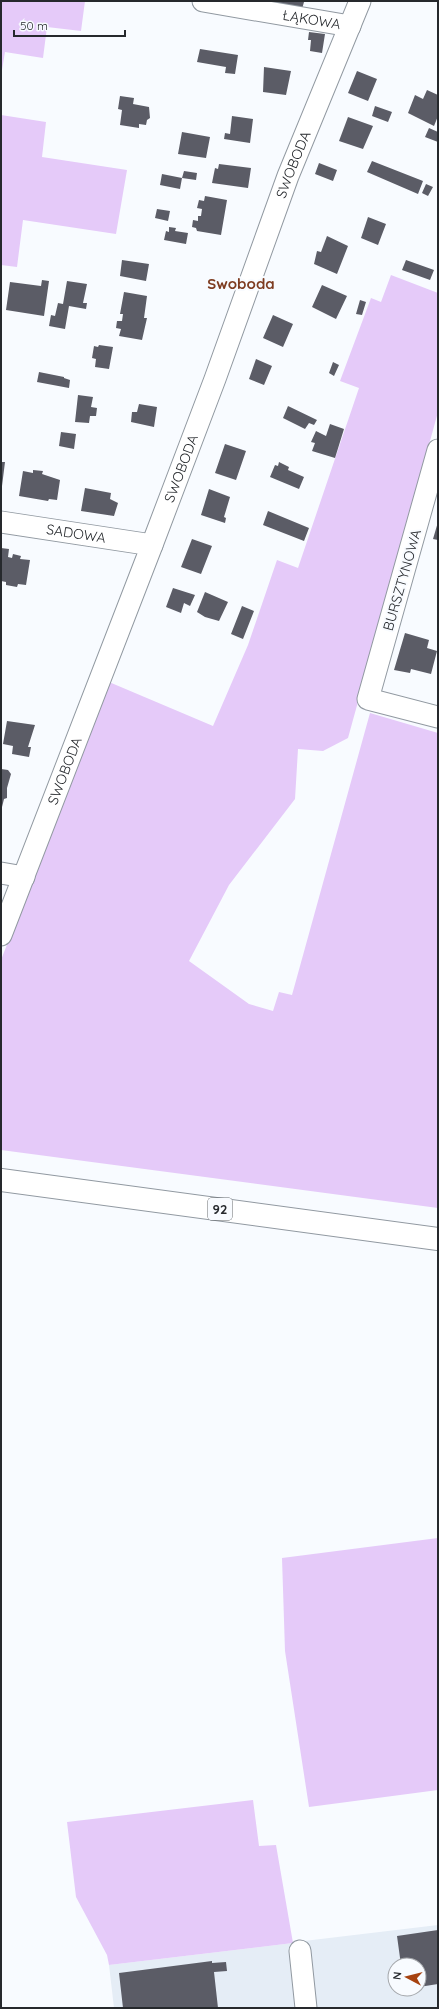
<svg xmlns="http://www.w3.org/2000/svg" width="439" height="2009" font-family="Quicksand,sans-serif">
<rect width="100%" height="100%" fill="#f8fbff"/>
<path fill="#e5edf6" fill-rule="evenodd" d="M438,1925V2008H312L304,1941ZM395,1965H419V1989H395Z
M293,1943L301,2008H114L109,1965Z"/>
<path fill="#e5caf9" d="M1,1H85L81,31L47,27L43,58L5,52L1,76Z
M1,115L46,122L42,157L127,170L116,234L23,220L17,267L1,265Z
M391,275L438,293V412L348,738L323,751L298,749L295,799L229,885L189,961L249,1004L273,1011L279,992L292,995L370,713L438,733V1208L1,1150V960L109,682L213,726L248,645L277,560L298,568L359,388L340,381L371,298L381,302Z
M438,1538V1790L309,1807L285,1651L282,1558Z
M253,1800L259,1846L276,1845L293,1943L109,1965L107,1955L76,1897L67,1822Z"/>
<path fill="#5b5c66" d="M277,1L304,2L302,9L276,5Z
M309,32L325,34L322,53L310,51L311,40H308Z
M200,49L238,55L235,74L225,73L226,67L197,62Z
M264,67L291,71L286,95L263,92Z
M357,71L377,79L368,101L348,93Z
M427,90L438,95V116L434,126L408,113L415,95L423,99Z
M120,96L134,98L133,104L149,107L150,118L147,120L146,125L139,124V128L120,125L122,110L118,109Z
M375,106L392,112L388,122L372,116Z
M232,116L253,119L250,143L224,139L225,133L230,134Z
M348,117L373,126L363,149L339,141Z
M429,128L438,132V142L425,137Z
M182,132L210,137L206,158L178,154Z
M372,161L423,181L418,194L367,172Z
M319,163L337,170L333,181L315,174Z
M219,164L251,168L248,188L212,183L215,168L218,169Z
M184,171L197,173L196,180L182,178L180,189L160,185L162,174L182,178Z
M426,184L433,187L428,196L422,193Z
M205,196L227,200L221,235L197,231L196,228L192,227L193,220L198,221V216H201L202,209L197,208L199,200L204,201Z
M157,209L170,211L168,221L155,218Z
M368,217L386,224L378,245L361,238Z
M169,227L176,228L175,231L188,233L186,244L164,240L166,231L169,232Z
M327,236L348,246L337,274L314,264L317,251L321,252Z
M122,260L149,264L146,281L120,276Z
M406,260L434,270L430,280L402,270Z
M42,280L49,281L44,316L6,310L10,282L41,286Z
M67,281L87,284L83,303H87L86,309L69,306L65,329L49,326L51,315L55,316L58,303L63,304Z
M322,285L347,296L336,319L312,307Z
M124,292L147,296L144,318H147L142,340L119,336L121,329L116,328L117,321H122L123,314H120Z
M360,300L366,302L362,315L356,314Z
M273,315L293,324L283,347L263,338Z
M99,345L113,347L109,369L95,367L96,359L92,358L94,346L98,347Z
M256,359L272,366L264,385L249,379Z
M333,362L339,365L334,376L329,373Z
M39,372L64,377V378L70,380L69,388L37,382Z
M78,395L93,397L91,407L97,408L96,416H90L89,423L75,422Z
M139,404L157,407L154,427L131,422L132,412H137Z
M288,406L317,420L314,425L309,423L305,429L283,418Z
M330,424L344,429L335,458L312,451L315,443L311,442L316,431L326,436Z
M61,432L76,434L74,449L59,446Z
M225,444L246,451L236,480L215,473Z
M1,462H5L2,486H1Z
M279,462L289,467L288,470L304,477L299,489L270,477L275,465L278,466Z
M33,470L43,471L42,474L60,480L57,500L49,499L48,501L19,496L23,471L33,473Z
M85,488L111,493L110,499L118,503L114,516L81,511Z
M209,489L230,497L224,517L226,518L225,523L201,515Z
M268,511L309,528L304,541L263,525Z
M438,522V540L433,539Z
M192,539L212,546L201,574L181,567Z
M1,548L9,549L8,557L12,558L13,554L21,556L20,559L30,560L26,585L18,584L17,587L6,585V582L1,581Z
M173,588L195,595L190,606L184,603L181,613L166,607Z
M205,592L228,602L219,621L205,617L197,612Z
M242,606L254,611L243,639L231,634Z
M405,633L429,640L427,648L437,651L431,674L411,669L410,673L394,670Z
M7,721L35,725L28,747H31L29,757L12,754L13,746L3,744Z
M1,769L8,770L11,774L7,788V798L4,799L2,807Z
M438,1930V1984L419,1987V1965H401L397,1936Z
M212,1961V1963L226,1962L227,1971L214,1972L218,2008H123L119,1973Z"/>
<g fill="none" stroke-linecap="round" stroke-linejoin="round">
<defs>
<g id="minor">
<path id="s1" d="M203,1L350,26"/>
<path d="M438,450L368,699L438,717"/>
<path id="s2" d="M1,522L152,545"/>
<path d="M1,873L24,877"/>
<path id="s3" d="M1,935L152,545L215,379L288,176L360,1"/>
<path d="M300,1951L306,2008"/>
</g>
<path id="major" d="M1,1180L438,1239"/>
</defs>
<use href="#minor" stroke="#9199a1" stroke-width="23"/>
<use href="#major" stroke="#9199a1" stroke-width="24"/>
<use href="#minor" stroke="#fff" stroke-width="21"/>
<use href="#major" stroke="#fff" stroke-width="22"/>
</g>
<g text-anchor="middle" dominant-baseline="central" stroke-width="4" stroke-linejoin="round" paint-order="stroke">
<rect fill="#f8fbff" stroke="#65686c" stroke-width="1" x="208" y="1198" width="24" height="22" rx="3"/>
<g font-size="13" font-weight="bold" fill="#26292d">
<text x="220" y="1209">92</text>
</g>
<g font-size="14" fill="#26292d" stroke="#f8fbff">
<text stroke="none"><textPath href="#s1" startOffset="110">ŁĄKOWA</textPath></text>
<text stroke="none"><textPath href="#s3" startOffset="824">SWOBODA</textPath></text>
<text stroke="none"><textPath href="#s3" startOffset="500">SWOBODA</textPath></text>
<text stroke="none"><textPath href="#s2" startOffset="76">SADOWA</textPath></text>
<text transform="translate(402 580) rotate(-74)">BURSZTYNOWA</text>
<text stroke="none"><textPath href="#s3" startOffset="176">SWOBODA</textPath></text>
</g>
<g font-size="15" font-weight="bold" fill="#7e3c21" stroke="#f8fbff">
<text x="241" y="283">Swoboda</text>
</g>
</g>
<rect width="439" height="2009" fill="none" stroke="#26292d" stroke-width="4"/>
<g transform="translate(407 1977) rotate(277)"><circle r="19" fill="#f8fbff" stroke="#a4a7ab"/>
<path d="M0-3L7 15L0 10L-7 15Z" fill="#a64210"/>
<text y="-6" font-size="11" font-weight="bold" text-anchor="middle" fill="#26292d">N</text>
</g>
<path d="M14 30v6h111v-6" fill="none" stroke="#26292d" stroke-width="2"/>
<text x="20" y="30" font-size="12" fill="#26292d" stroke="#f8fbff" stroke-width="3" paint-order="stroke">50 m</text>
</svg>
